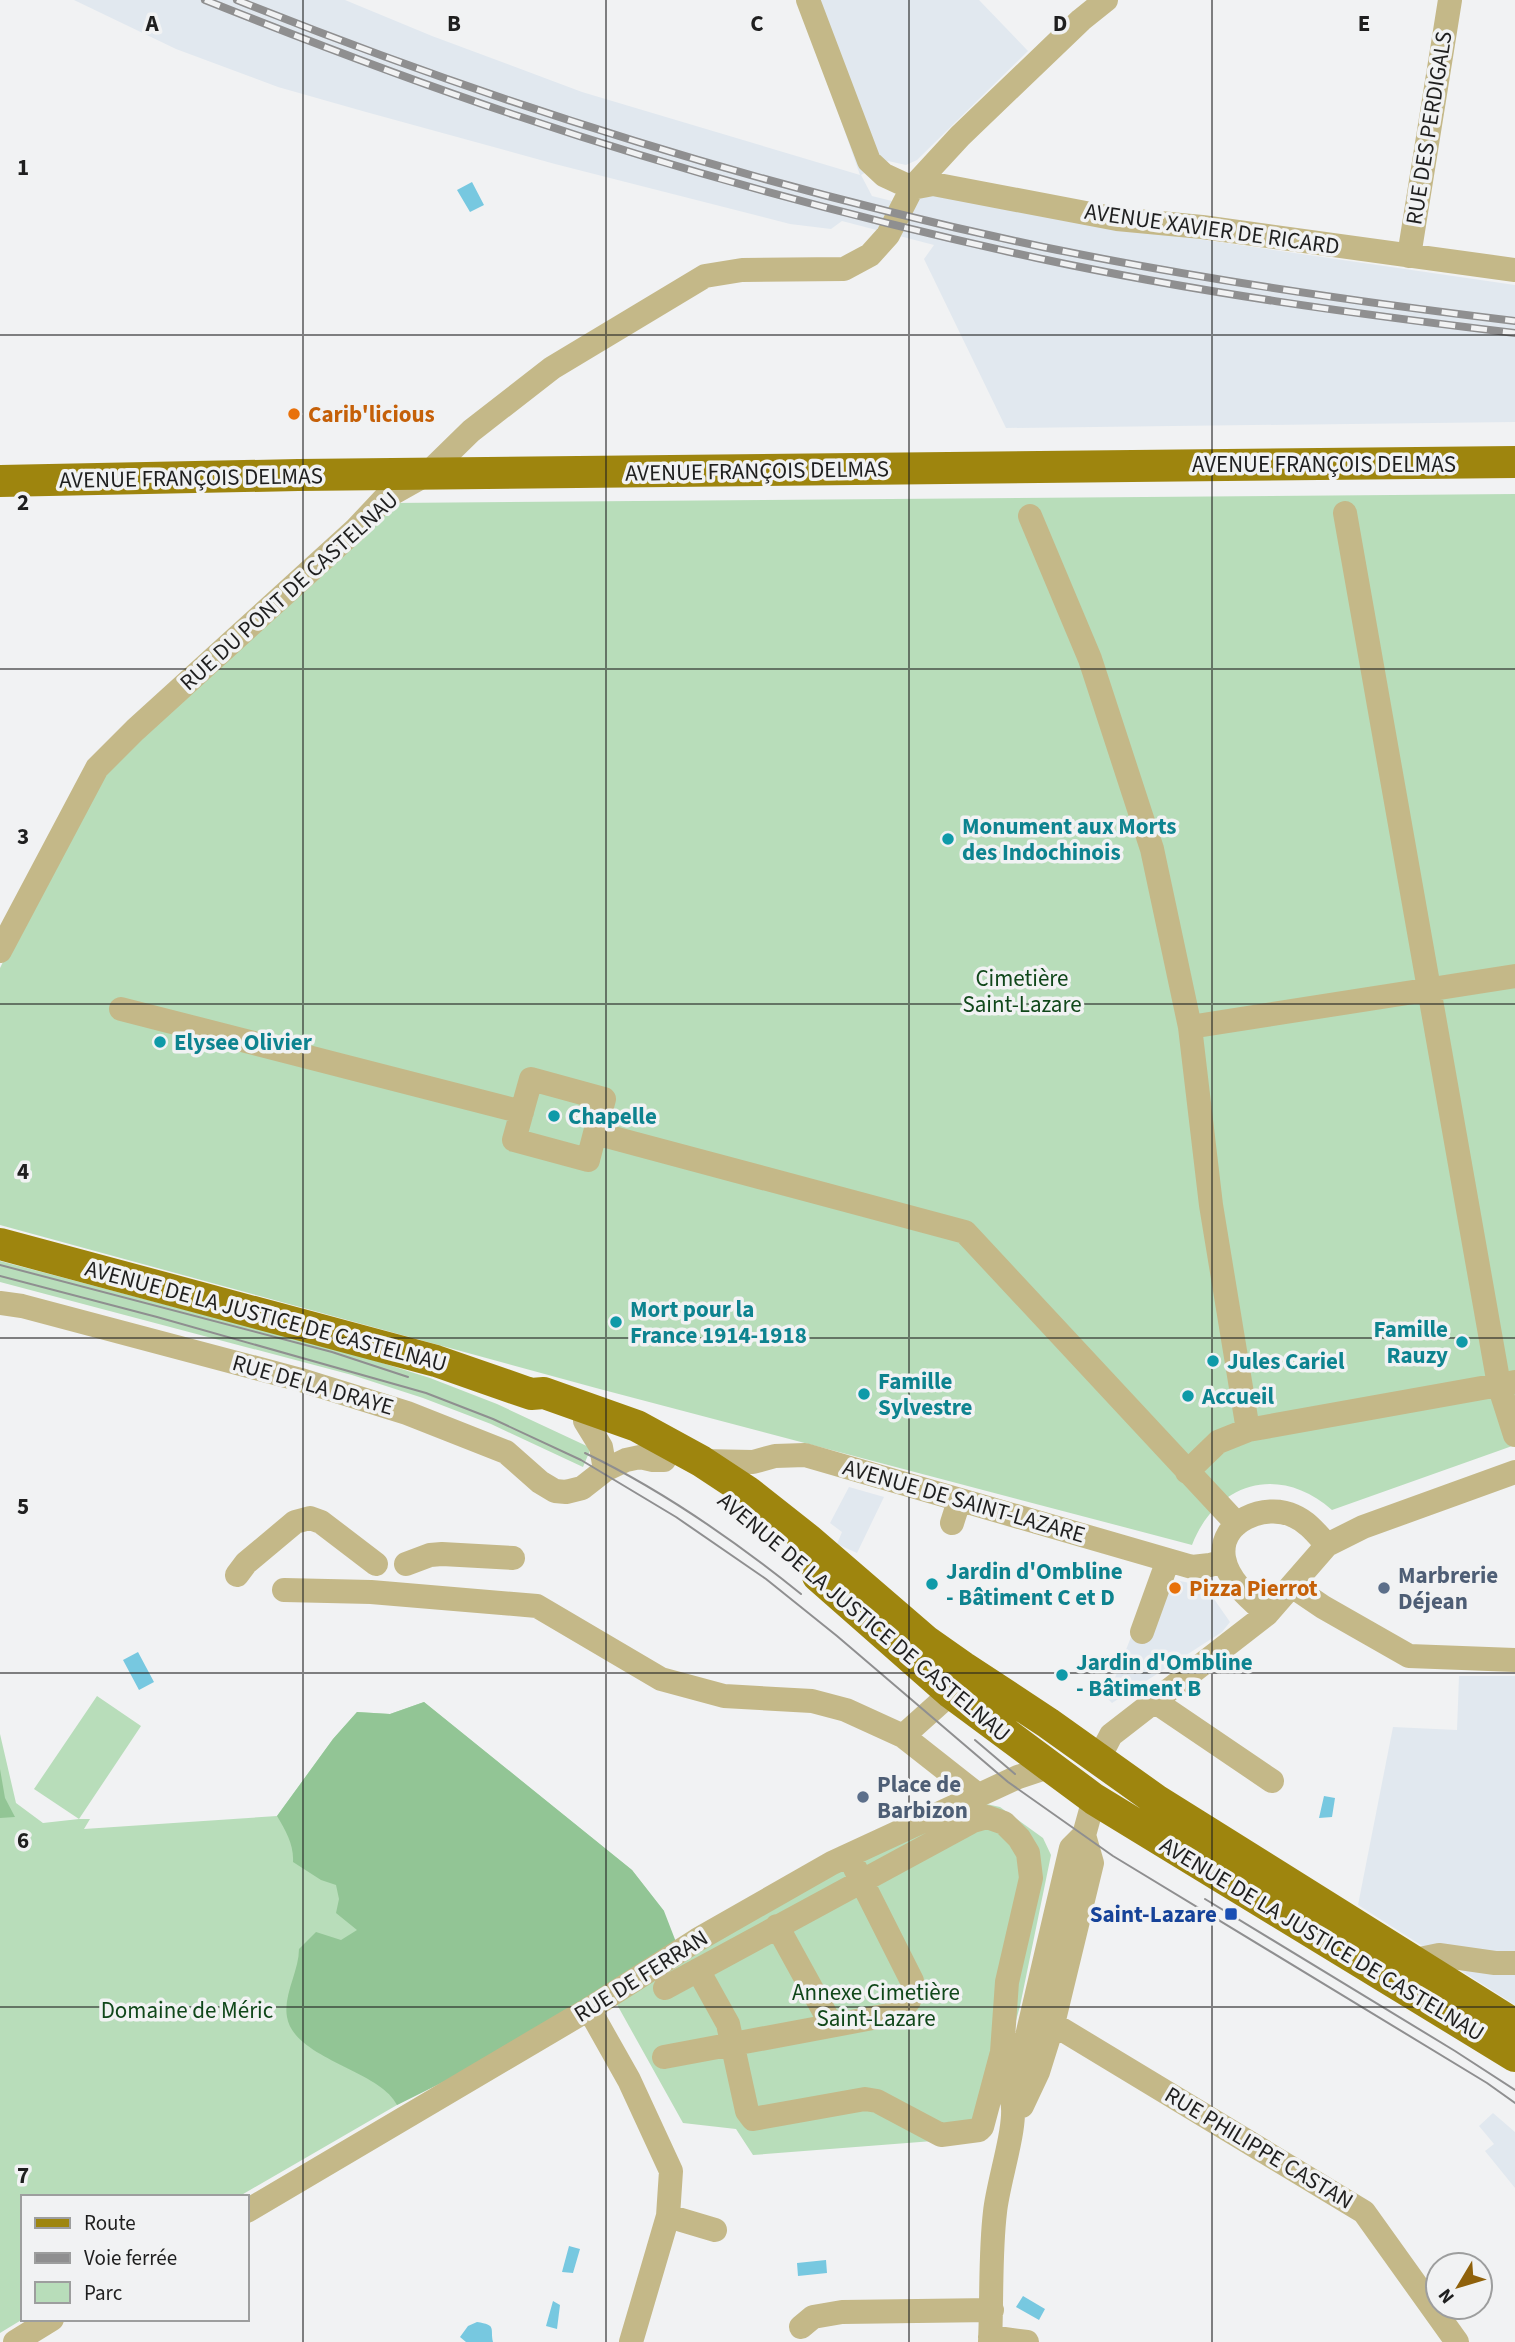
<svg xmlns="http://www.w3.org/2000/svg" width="1515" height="2342" font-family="'Source Sans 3',sans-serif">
<rect width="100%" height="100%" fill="#f1f2f3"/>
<path fill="#e1e8ef" d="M74,0H345L432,36L582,92L860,175L799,0H979L1028,51L917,160L906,165L888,161L861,175L872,196L908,205L929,191L1143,231L1515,285V422L1006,428L924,259L934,245L842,221L831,229L790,224L555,164L366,112L278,87L176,49Z
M849,1487L884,1497L857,1553L837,1544L842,1532L830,1523Z
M1155,1576L1205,1586L1230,1622L1222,1632L1112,1703L1107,1698Z
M1459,1676H1515V2005L1358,1905L1393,1727L1457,1730Z
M1493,2113L1515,2132V2188L1485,2151L1494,2144L1479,2126Z"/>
<path fill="#b8ddba" d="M1515,494V1445L1332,1510C1280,1464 1217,1481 1192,1545L596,1388L0,1225V968L39,889L108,767L392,503Z
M0,1261L357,1355L430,1378L497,1404L591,1448L583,1467L491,1424L423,1398L352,1375L0,1282Z
M97,1696L141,1726L79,1819H90L84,1829L277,1816L333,1739L357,1712L390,1714L424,1702L632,1870L664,1911L507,2050L397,2105L238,2197H23V2319L0,2333V1734L16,1803L43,1823L79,1819L34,1789Z
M977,1802L1000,1807L1043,1838L1051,1855L1020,2006L983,2141H933L753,2155L736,2129L683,2123L615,2001L765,1907Z"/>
<path fill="#92c595" d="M424,1702L632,1870L664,1911L676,1942L507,2050L397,2105C380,2070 294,2059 287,2017C283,1995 299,1971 299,1949L316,1932L341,1940L357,1930L336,1913L339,1899L336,1885L321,1880L293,1862C294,1845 286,1831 277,1816L333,1739L357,1712L390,1714Z
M0,1769L5,1798L15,1817L0,1818Z"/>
<path fill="#77c8e0" d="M472,182L484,205L470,212L457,190Z
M138,1652L154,1682L139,1690L123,1660Z
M1324,1796L1335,1798L1332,1817L1319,1818Z
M569,2246L580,2249L573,2273L562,2272Z
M826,2260L827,2273L798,2276L797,2263Z
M1023,2296L1045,2309L1039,2320L1016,2307Z
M553,2301L560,2305L557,2329L546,2326Z
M477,2322C497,2325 490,2328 493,2342H466L460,2337L468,2326Z"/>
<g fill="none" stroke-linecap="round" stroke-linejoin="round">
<path stroke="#c4b888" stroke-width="24" d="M808,0L869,161L884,175L912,188
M912,188L933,184L1117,219L1202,227L1515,270
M1409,256L1450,0
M1345,513L1499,1385L1515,1435
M1030,516L1090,659L1152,849L1190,1027L1211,1205L1248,1430L1515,1382
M0,951L97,768L135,730L355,530L386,497L427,474L471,431L552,368L705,276L742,270L844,269L870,255L888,235L912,188L960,136L1081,20L1106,0
M121,1009L522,1112
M1190,1027L1515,976
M595,1133L604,1099L531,1079L514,1140L588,1160L595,1133L965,1232L1237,1524
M0,1303L22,1306L301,1380L407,1413L506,1452L540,1482L555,1491L566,1492L582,1488L605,1470L626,1460L640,1457L653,1460H664
M585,1421L601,1447L605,1470
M701,1461L753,1462L775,1456L805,1455L1192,1567L1210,1565L1224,1561
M1187,1472L1218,1442L1248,1430
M952,1523L959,1501
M406,1564L430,1555L442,1554L513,1558
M237,1575L246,1563L295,1522L310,1518L321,1522L376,1564
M1292,1586L1323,1607L1409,1656L1515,1660
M284,1590L371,1592L537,1606L661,1679L724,1696L812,1701L846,1710L903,1736L978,1795
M1267,1614C1250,1599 1228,1581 1224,1558C1218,1521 1266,1502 1294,1516C1308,1522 1317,1534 1327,1545
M1142,1632L1168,1560
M1154,1701L1272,1781
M903,1736L951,1693
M1099,1758L1111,1735L1267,1614L1327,1545L1363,1527L1515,1472
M777,1926L831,2024
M1415,1960L1439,1955L1495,1963H1515
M665,1988L973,1821L987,1817L1004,1823L1019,1838L1028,1853L1031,1878L1007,1982L1002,2052L982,2127L979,2130L941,2135L877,2101L865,2099L753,2119L747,2111L728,2024L698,1970
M589,2009L629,2080L671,2171L668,2216L631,2342
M1053,2024L1364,2212L1457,2342
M664,2057L894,2014C908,2005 914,1998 912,1981L855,1868
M1022,2106L1038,2072L1053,2024L1092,1863L1084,1835
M247,2211L589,2009L697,1940L832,1863L1018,1777L1048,1767
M668,2216L715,2230
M801,2327L813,2317L842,2312L992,2310
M990,2337L1027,2342
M15,2342L52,2319
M990,2342C992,2299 990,2254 995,2212C998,2181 1018,2125 1012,2100L1071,1848L1084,1835L1094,1799"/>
<path stroke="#9e850e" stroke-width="32" d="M0,481L298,475L1515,462
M0,1244L436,1361L531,1394L544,1393L637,1426L701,1461L748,1492L810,1541L926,1641L963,1667L1048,1723L1156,1800L1515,2025
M818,1576L951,1693L1094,1799L1515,2056"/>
<path stroke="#8f8f90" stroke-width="2" d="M0,1265L332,1352L408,1377
M0,1276L157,1317L426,1393L493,1419L581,1460L676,1517L766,1579L837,1636L1008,1782L1113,1856L1487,2083L1515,2103
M585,1453C662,1490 734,1540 801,1594
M975,1740L1015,1774
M1205,1899L1455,2051L1515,2090"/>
<defs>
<path id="rail" d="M205,0C308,41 412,81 518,116C688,173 862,220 1037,258C1195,292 1355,314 1515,333
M237,0C497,104 768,189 1043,247C1199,279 1357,302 1515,321"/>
</defs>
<use href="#rail" stroke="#8f8f90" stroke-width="8"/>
<use href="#rail" stroke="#f1f2f3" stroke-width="5" stroke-dasharray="16" stroke-linecap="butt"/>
</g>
<path fill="none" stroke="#1f1f1f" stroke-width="2" stroke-opacity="0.55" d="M303,0V2342M606,0V2342M909,0V2342M1212,0V2342M0,335H1515M0,669H1515M0,1004H1515M0,1338H1515M0,1673H1515M0,2007H1515"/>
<g fill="#e8710a" stroke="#f1f2f3" stroke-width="2.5">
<circle cx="294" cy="414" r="7"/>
<circle cx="1175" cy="1588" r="7"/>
</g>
<g fill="#0f9aa8" stroke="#f1f2f3" stroke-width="2.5">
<circle cx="948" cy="839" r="7"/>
<circle cx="160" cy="1042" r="7"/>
<circle cx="554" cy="1116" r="7"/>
<circle cx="616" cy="1322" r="7"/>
<circle cx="1462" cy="1342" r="7"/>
<circle cx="1213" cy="1361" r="7"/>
<circle cx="864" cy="1394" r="7"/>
<circle cx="1188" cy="1396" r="7"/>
<circle cx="932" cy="1584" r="7"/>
<circle cx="1062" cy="1675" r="7"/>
</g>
<g fill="#5c6f8a" stroke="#f1f2f3" stroke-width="2.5">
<circle cx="1384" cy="1588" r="7"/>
<circle cx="863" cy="1797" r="7"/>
</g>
<rect fill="#1a4fb4" stroke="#f1f2f3" stroke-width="2.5" x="1224" y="1907" width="14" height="14" rx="3.5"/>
<g text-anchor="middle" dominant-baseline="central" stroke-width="7" stroke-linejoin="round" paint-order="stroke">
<g font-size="23" fill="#1f1f1f" stroke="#f1f2f3">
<text transform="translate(1429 128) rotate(-81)">RUE DES PERDIGALS</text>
<text transform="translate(1212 229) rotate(8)">AVENUE XAVIER DE RICARD</text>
<text x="1324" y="464">AVENUE FRANÇOIS DELMAS</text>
<text transform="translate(757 471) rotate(-1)">AVENUE FRANÇOIS DELMAS</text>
<text transform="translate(191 478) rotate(-1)">AVENUE FRANÇOIS DELMAS</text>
<text transform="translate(289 591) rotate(-42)">RUE DU PONT DE CASTELNAU</text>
<text transform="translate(266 1316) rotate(15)">AVENUE DE LA JUSTICE DE CASTELNAU</text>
<text transform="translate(313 1385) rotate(16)">RUE DE LA DRAYE</text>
<text transform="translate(964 1501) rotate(16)">AVENUE DE SAINT-LAZARE</text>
<text transform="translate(864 1617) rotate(40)">AVENUE DE LA JUSTICE DE CASTELNAU</text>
<text transform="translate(1322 1939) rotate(31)">AVENUE DE LA JUSTICE DE CASTELNAU</text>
<text transform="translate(641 1976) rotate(-32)">RUE DE FERRAN</text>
<text transform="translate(1259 2148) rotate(31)">RUE PHILIPPE CASTAN</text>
</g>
<g font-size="23" font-weight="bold" fill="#c56008" stroke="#f1f2f3" text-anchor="start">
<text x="308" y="414">Carib'licious</text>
<text x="1189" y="1588">Pizza Pierrot</text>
</g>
<g font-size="23" font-weight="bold" fill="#0d838f" stroke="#f1f2f3" text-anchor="start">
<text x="962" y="826">Monument aux Morts<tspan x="962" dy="26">des Indochinois</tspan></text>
<text x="174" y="1042">Elysee Olivier</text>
<text x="568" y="1116">Chapelle</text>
<text x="630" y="1309">Mort pour la<tspan x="630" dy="26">France 1914-1918</tspan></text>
<text x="1448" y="1329" text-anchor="end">Famille<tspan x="1448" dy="26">Rauzy</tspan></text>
<text x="1227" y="1361">Jules Cariel</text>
<text x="878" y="1381">Famille<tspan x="878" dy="26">Sylvestre</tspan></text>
<text x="1202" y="1396">Accueil</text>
<text x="946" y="1571">Jardin d'Ombline<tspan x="946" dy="26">- Bâtiment C et D</tspan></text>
<text x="1076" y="1662">Jardin d'Ombline<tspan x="1076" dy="26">- Bâtiment B</tspan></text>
</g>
<g font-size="23" fill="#10471a" stroke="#f1f2f3">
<text x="1022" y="978">Cimetière<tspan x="1022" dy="26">Saint-Lazare</tspan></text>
<text x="876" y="1992">Annexe Cimetière<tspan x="876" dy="26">Saint-Lazare</tspan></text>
<text x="187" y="2010">Domaine de Méric</text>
</g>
<g font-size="23" font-weight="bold" fill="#4e5e75" stroke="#f1f2f3" text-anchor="start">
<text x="1398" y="1575">Marbrerie<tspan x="1398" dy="26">Déjean</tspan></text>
<text x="877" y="1784">Place de<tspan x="877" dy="26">Barbizon</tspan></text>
</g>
<g font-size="23" font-weight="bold" fill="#164399" stroke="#f1f2f3" text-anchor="end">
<text x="1217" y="1914">Saint-Lazare</text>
</g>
</g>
<g font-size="23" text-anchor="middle" font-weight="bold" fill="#1f1f1f" stroke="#f1f2f3" stroke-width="7" stroke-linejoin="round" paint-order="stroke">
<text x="152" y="31">A</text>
<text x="454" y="31">B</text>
<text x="757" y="31">C</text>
<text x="1060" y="31">D</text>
<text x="1364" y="31">E</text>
<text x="23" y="175">1</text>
<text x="23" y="510">2</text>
<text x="23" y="844">3</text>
<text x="23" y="1179">4</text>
<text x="23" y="1514">5</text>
<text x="23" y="1848">6</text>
<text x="23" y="2183">7</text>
</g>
<rect x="21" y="2195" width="228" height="126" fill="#f1f2f3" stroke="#9d9e9e" stroke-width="2"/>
<rect x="35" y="2218" width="35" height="10" fill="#9e850e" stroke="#9d9e9e" stroke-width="2"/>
<text x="84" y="2230" font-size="21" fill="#1f1f1f">Route</text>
<rect x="35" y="2253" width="35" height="10" fill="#8f8f90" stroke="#9d9e9e" stroke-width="2"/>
<text x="84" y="2265" font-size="21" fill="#1f1f1f">Voie ferrée</text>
<rect x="35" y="2282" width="35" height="21" fill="#b8ddba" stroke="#9d9e9e" stroke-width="2"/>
<text x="84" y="2300" font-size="21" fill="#1f1f1f">Parc</text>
<g transform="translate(1459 2286) rotate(232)"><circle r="33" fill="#f1f2f3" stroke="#9d9e9e" stroke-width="2"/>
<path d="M0-5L12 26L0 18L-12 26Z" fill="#8f610b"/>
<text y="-10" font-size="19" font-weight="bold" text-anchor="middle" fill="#1f1f1f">N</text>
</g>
</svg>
